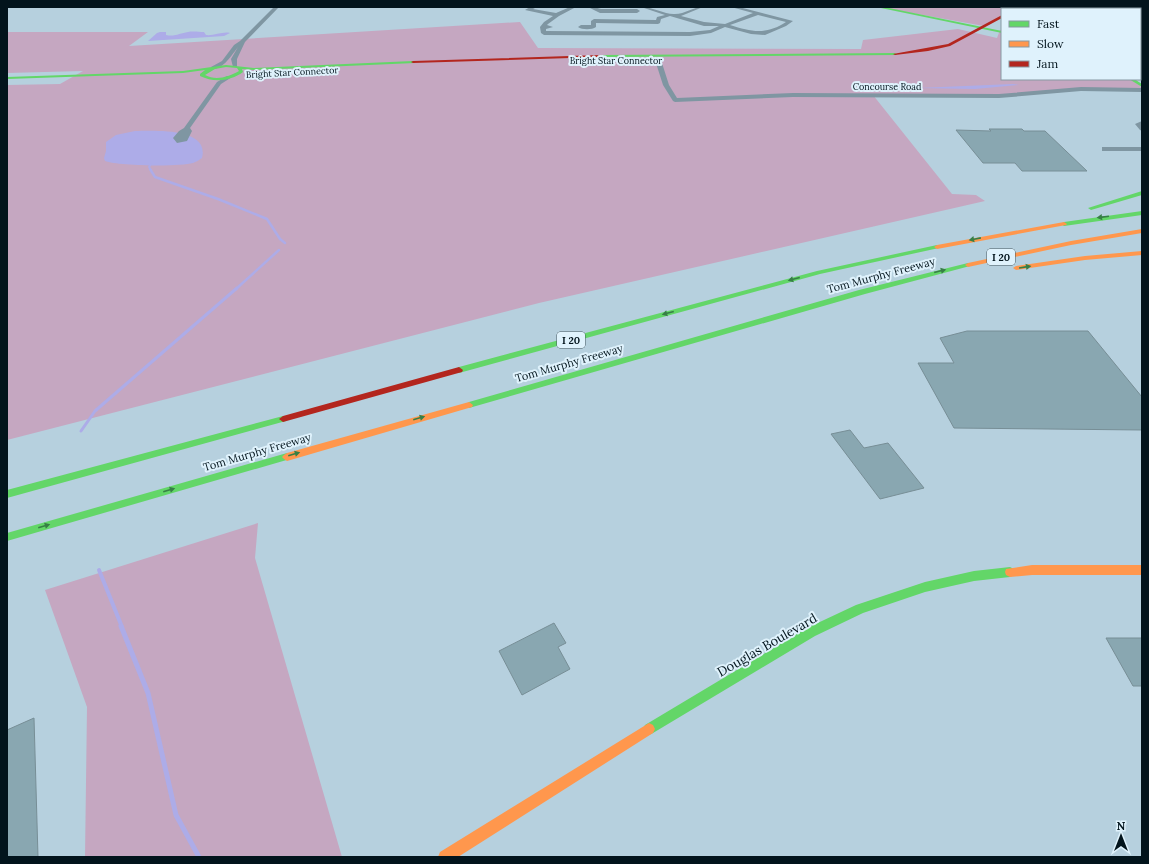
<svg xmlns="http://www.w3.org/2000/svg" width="1149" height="864" font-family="Lora,serif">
<rect width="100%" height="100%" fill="#b6d0de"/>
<path fill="#c5a7c1" d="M878,7H1092L1002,9V16L984,26Z
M520,22L538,48L861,49L863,40L958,29L997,38L1000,30L1002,31V79H1136L1142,89H1081L999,96L873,95L952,194L976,195L985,201L539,303L7,440V85L60,84L83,71L7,73V32H148L129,46Z
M258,523L255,558L342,857H85L87,707L45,590Z"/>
<path fill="#adace8" d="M160,32H166V35C175,37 180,33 188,32C193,31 199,32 204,32L206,35C214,36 223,31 230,33L224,36L148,41L157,33Z
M1013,84L1019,85L975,89L917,88Z
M135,131C153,131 210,127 202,158C199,160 196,162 193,163C180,167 118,166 105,161L104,158L106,151V142L116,135Z"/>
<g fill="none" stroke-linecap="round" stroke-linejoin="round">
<path stroke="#adace8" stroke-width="2" d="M151,170L149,167L151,164"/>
<path stroke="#adace8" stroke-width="2.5" d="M150,169L155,177L218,199L267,219L280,239L285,243
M236,289L279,250"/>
<path stroke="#adace8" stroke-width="3" d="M81,431L95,411L237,288"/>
<path stroke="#adace8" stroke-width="4" d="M99,570L122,627"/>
<path stroke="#adace8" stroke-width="5" d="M121,626L148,693L176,815L199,857"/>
</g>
<path fill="#89a7b1" stroke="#778e96" d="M989,129H1022L1024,131H1045L1087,171H1022L1015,163H983L956,130L991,131Z
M967,331H1088L1142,397V430L954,428L918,363H954L940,338Z
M850,430L864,448L888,443L924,488L880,499L831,434Z
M554,623L566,643L558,647L570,669L522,695L499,651Z
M1106,638H1142V686H1133Z
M34,718L38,857H7V730Z"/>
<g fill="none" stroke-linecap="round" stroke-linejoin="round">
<path fill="#7f96a2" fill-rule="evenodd" d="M274,7H279L245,42L237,59V67H233L231,59L238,47C231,56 223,70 211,69V67L222,61L234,45L240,41Z
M530,7H537L533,9L556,13L570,7H576L559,16L548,24L547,25L553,27L546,29V31L690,32L710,30L719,26H704L670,16L661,19L660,23L658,24L596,23V27C592,30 582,30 578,27L581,25H591V21L594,19L656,20L657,17L665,15L641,7C653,7 666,15 675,14C685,14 693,7 703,7L681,16L704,22L725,24L753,13L731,7H739L793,21L786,26L765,35L751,34L725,27L711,33L690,36L544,35L541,33L540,27L544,22L553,16L525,10ZM758,15L786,22C766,35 752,32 730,25Z
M588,7H594L601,9H637L640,11L637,13H600Z
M1140,17L1142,18V22L1140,21Z
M658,58L661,60L669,85L677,98L793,93L999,94L1081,87L1142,88V92L1081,91L999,98L793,97L675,102L673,101L663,85L655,60Z
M227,76L232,77L221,84L190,128L192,131L187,141L177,143L173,138L179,131L184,128L217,82Z
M1142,121V131L1140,130L1135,124Z
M1102,147H1142V151H1102Z"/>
<path fill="#63d668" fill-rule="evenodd" d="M876,7H884L1002,31V33Z
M1125,7H1135L1117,9Z
M895,53L897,55L600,57L598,56L600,55Z
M413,61L415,63L254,70L242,69L243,72C231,81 214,83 200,76V74L205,70L183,73L7,79V77L183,71L226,65L254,68ZM226,67L237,68L239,71C228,77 216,81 205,75L215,69Z
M1129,79H1134L1142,84V87Z
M1142,191V195L1091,210L1088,208Z
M1142,211V215L1064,226L1061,224L1064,222Z
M937,245L939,246V248L820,274L459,373L455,370L459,367L817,271Z
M968,263L971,265L970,266L865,294L469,408L465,405L469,402L859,290Z
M283,416L287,419L286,421L7,498V490Z
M287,453L290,455L292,457L290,459L7,541V533Z
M1010,567L1014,569L1015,572L1014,575L1010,577L974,581L925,592L863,613L815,636L653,733L649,735L645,733L643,729L645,725L807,628L856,605L925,582L974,571Z"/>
<path fill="#ff974d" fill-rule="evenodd" d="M1064,222L1067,224L1066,225L937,249L934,247L937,245Z
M1142,229V233L1071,245L968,267L965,265L968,263L1071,241Z
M1142,251V255L1085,260L1016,270L1013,268L1016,266L1085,256Z
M469,402L473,405L472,407L287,461L284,459L282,457L284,455L287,453Z
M1032,565H1142V575H1032L1010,577L1006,575L1005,572L1006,569Z
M649,723L653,725L655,729L653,733L458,857H438L440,852Z"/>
<path fill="#b3261e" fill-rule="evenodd" d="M1034,8H1105L1107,9H1032Z
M1002,15V18L950,46L928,51L895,55L893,54L948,44Z
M600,55L602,57L413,63L411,62L413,61Z
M459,367L463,370L462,372L283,422L279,419L283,416Z"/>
</g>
<defs><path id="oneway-solid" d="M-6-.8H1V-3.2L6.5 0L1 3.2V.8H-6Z"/></defs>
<g fill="#377f46">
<use href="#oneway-solid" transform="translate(1103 217) rotate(173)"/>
<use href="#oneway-solid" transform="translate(975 239) rotate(169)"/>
<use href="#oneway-solid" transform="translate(1025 267) rotate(-9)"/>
<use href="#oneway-solid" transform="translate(940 271) rotate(-14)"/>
<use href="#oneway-solid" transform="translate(794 279) rotate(165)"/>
<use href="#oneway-solid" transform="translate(668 313) rotate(165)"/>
<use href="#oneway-solid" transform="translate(419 418) rotate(-16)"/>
<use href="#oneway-solid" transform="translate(294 454) rotate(-16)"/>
<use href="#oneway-solid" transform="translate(169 490) rotate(-16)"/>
<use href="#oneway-solid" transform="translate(44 526) rotate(-16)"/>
</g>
<g text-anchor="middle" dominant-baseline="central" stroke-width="4" stroke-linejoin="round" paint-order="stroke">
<g font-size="9" fill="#02141c" stroke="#dff2fc">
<text x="616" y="60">Bright Star Connector</text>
<text transform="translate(292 72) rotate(-3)">Bright Star Connector</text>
<text x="887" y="86">Concourse Road</text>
</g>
<g fill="#dff2fc" stroke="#44575f" stroke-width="1">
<rect x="987" y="249" width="28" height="16" rx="3"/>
<rect x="557" y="332" width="28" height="16" rx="3"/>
</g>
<g font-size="10" font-weight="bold" fill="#02141c">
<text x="1001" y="257">I 20</text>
<text x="571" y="340">I 20</text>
</g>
<g font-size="11" fill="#02141c" stroke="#dff2fc">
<text transform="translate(881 275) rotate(-15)">Tom Murphy Freeway</text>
<text transform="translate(569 363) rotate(-16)">Tom Murphy Freeway</text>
<text transform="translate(257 452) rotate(-16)">Tom Murphy Freeway</text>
</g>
<g font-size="13" fill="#02141c" stroke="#dff2fc">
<text transform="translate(767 645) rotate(-30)">Douglas Boulevard</text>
</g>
</g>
<rect width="1149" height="864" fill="none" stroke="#02141c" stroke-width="16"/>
<rect x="1001" y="8" width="140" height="72" fill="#dff2fc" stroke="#8799a2"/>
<rect x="1009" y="21" width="20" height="6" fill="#63d668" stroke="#8799a2"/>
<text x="1037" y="28" font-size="12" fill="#02141c">Fast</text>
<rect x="1009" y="41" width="20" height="6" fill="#ff974d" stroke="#8799a2"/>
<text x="1037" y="48" font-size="12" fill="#02141c">Slow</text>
<rect x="1009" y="61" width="20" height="6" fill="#b3261e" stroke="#8799a2"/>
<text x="1037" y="68" font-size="12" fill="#02141c">Jam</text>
<g transform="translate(1121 836)" stroke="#dff2fc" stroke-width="3" paint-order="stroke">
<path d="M0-3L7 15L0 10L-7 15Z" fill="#02141c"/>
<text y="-6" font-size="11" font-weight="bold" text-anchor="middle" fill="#02141c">N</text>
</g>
</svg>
